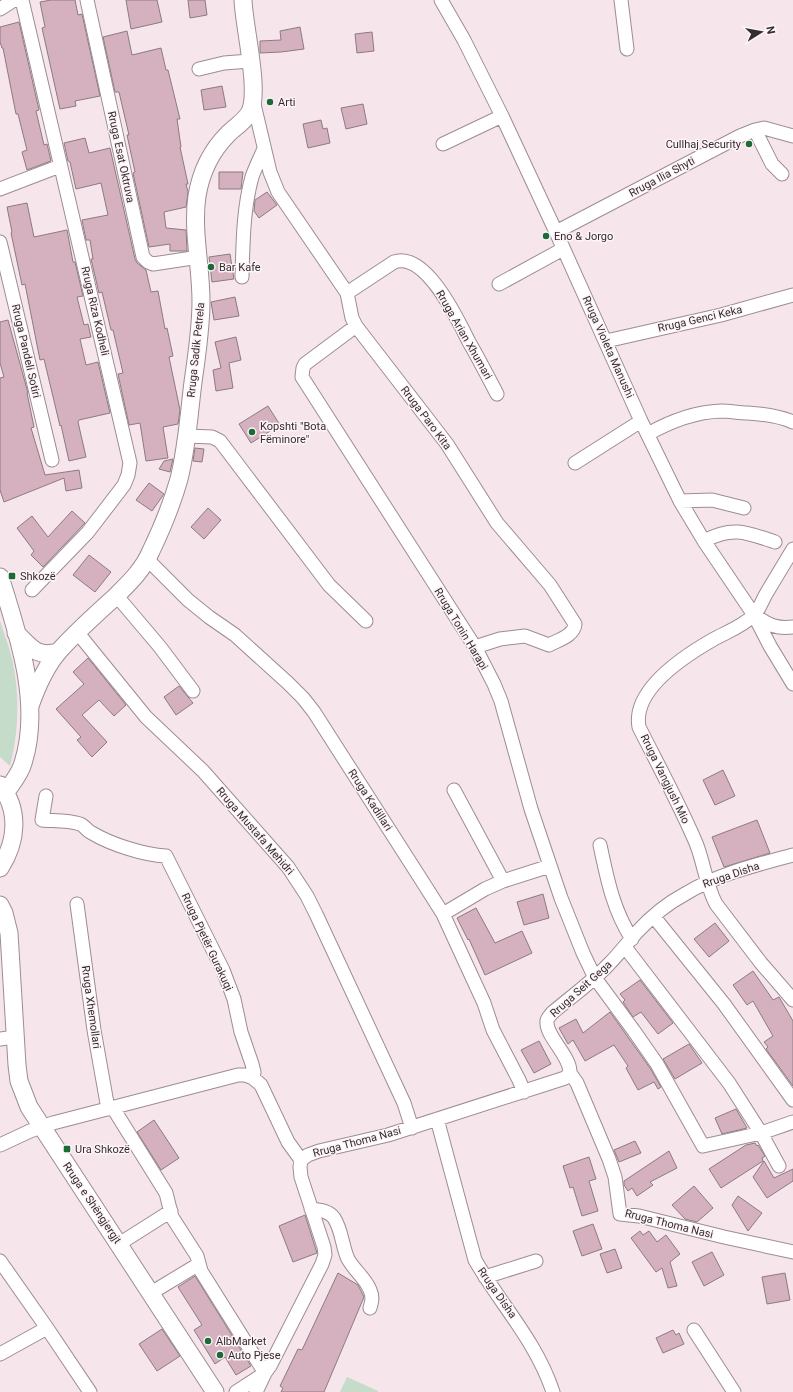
<svg xmlns="http://www.w3.org/2000/svg" width="793" height="1392" font-family="Roboto,sans-serif">
<rect width="100%" height="100%" fill="#f6e5eb"/>
<path fill="#c5dcca" d="M0,621C4,633 9,646 12,659C20,694 19,731 10,766L0,757Z
M347,1377L378,1391V1392H340Z"/>
<path fill="#d5b1bf" stroke="#8b7b81" d="M51,0H75L78,15L82,14L100,96L75,101L76,106L60,109L42,28L45,27L40,2Z
M126,0H157L162,22L131,29Z
M188,0H205L207,15L190,18Z
M19,22L39,110L36,111L44,145L47,144L51,161L27,170L22,152L27,150L18,114H16L3,48H2L0,42V27Z
M300,27L304,49L281,52L260,53V41L281,40L280,31Z
M127,31L132,55L161,48L166,70H168L180,119H177L181,147H180L188,184H186L188,192L186,207L164,212L166,228L186,230L187,251H170V244L149,247L133,173L135,172L127,135H129L119,92H115L103,37Z
M372,32L374,51L357,53L355,34Z
M222,86L226,107L204,110L201,90Z
M363,104L367,124L346,129L341,108Z
M321,120L323,129L327,128L330,143L308,148L303,124Z
M85,138L89,153L110,148L135,259L137,263L146,270L151,292L158,291L165,329L167,328L173,356L169,357L180,410L178,424L163,427L168,458L146,461L140,423L129,425L118,374L123,373L113,330H111L102,292L99,293L91,259H93L90,240H86L82,220L108,215L101,183L76,189L70,162L68,161L64,143Z
M219,172H243L241,189H219Z
M267,192L277,205L259,218L254,211L255,200Z
M27,203L34,237L67,230L73,262H75L83,296L77,297L84,325L88,324L91,337L80,339L86,365L98,362L110,413L79,420L78,422L86,457L69,461L61,425L60,426L44,359L40,360L25,284L22,285L11,233L12,232L7,207Z
M230,254L234,279L212,282L209,257Z
M235,297L239,316L214,320L211,302Z
M8,320L28,393H27L34,427L31,428L45,475L79,470L82,488L66,491L64,478L4,502L0,490V378L4,377L0,363V322Z
M236,337L241,360L229,363L233,388L216,391L213,370L221,368L215,342Z
M268,406L280,425L251,443L239,424Z
M195,448L204,449L202,462L193,461Z
M173,459L170,472L159,469L164,461Z
M149,483L164,494L152,511L136,500Z
M208,508L221,520L204,539L191,527Z
M72,511L85,523L43,567L31,555L34,551L17,528L32,516L48,537Z
M89,555L111,572L95,592L73,575Z
M88,658L126,705L114,716L99,700L82,715L107,742L92,757L77,740L81,737L56,709L84,684L73,672Z
M179,686L193,703L176,715L164,697Z
M723,770L735,796L715,805L703,780Z
M757,820L770,853L724,867L712,837Z
M543,894L549,918L524,925L517,902Z
M476,908L495,943L522,931L532,953L485,975L469,939L468,940L457,918Z
M715,923L729,941L709,957L694,939Z
M753,971L773,1000L779,997L793,1021V1086L766,1049L768,1047L764,1042L773,1036L753,1001L747,1005L733,985Z
M640,980L673,1023L658,1034L641,1012L633,1017L623,1002L625,1000L620,994Z
M610,1012L650,1068L661,1087L658,1089L654,1082L638,1090L626,1068L628,1066L614,1045L585,1061L573,1040L568,1044L559,1028L576,1019L583,1033Z
M539,1041L551,1064L534,1073L521,1050Z
M689,1044L702,1063L675,1079L663,1059Z
M736,1109L747,1128L722,1134L715,1118Z
M154,1120L179,1158L161,1170L137,1132Z
M635,1141L641,1153L619,1162L614,1150Z
M755,1143L757,1146L758,1145L765,1156L762,1158L763,1161L721,1188L709,1169L746,1145Z
M669,1151L677,1168L650,1182L653,1185L637,1196L632,1188L628,1191L624,1185V1181Z
M589,1157L596,1179L589,1181L598,1211L582,1216L573,1187L570,1188L563,1166Z
M764,1161L774,1178L793,1169V1181L767,1198L753,1177Z
M694,1186L713,1208L697,1222L685,1219L672,1205Z
M738,1196L762,1213L748,1231L732,1205Z
M305,1215L317,1253L293,1262L279,1226Z
M593,1224L602,1249L582,1256L573,1231Z
M640,1231L643,1235L649,1231L657,1242L666,1235L680,1254L670,1262L677,1286L668,1288L662,1268L656,1272L631,1238Z
M615,1249L622,1268L607,1273L600,1254Z
M712,1252L724,1275L704,1286L692,1262Z
M338,1273L358,1285L364,1297L324,1392H281L283,1388L280,1386L298,1349L302,1350Z
M785,1273L790,1300L767,1304L762,1277Z
M195,1276L251,1366L236,1375L225,1357L215,1364L194,1330L202,1325L178,1287Z
M162,1329L180,1356L157,1371L139,1344Z
M673,1330L676,1335L679,1333L684,1344L663,1353L656,1338Z"/>
<g fill="none" stroke-linecap="round" stroke-linejoin="round">
<defs>
<path id="minor" d="M22,0L130,463L128,475L124,485L88,532L32,590
M87,0L143,257L148,262L153,264L199,257
M441,0L464,40L502,116L556,232L641,421L680,501L704,541L754,615L770,646L793,684
M621,0L627,49
M0,9L14,0
M199,69L224,63L250,61
M253,100L270,172L278,192L347,293L352,318L356,326L447,444L497,523L550,585L575,624C574,636 558,640 549,645L525,636L500,639L475,647
M755,130L772,164L782,174
M443,144L502,116
M0,189L60,166
M556,232L740,136L755,130L764,128L793,136
M0,242L52,460
M242,277C243,244 243,209 252,177C255,168 260,158 264,149
M499,284L563,249
M347,293L394,262C426,251 458,320 469,342C479,359 488,377 497,394
M356,326L305,364L303,368L302,377L475,647L494,684L501,701L531,809L561,898L583,953L595,978L634,1031L657,1064L703,1146L761,1133L793,1122
M606,341L721,315L793,295
M648,434C669,422 695,412 721,411C730,411 739,413 748,413C764,414 779,416 793,422
M187,436L212,437L220,441L329,585L366,621
M575,463L641,421
M680,501L712,500L744,508
M704,541C732,526 746,532 775,542
M793,549C784,564 775,579 766,594C762,601 759,610 754,615C743,626 727,632 714,639C686,655 632,689 639,727C658,765 679,803 696,843C704,863 706,885 716,904L761,963L793,1000
M147,559L188,600L209,617L235,635L288,683L303,698L314,712L424,884L443,914L484,1003L493,1030L519,1080L524,1092
M116,595L160,647L193,691
M756,616C768,625 777,629 793,627
M77,632L146,717L203,771L288,867L307,896L316,914L404,1103L412,1128
M454,790L503,881
M46,796L42,820C54,821 68,820 80,824C84,825 87,831 92,833C110,844 144,855 166,856L223,970L234,999L241,1032L252,1064L254,1072L253,1078
M600,845C607,878 613,910 632,939
M77,904L94,1030L108,1109
M443,914L485,889L503,881L550,866
M654,917L724,1004L793,1100
M625,947L729,1083L761,1133L779,1166
M0,1039L15,1037
M570,1073L577,1083L609,1159L615,1177L620,1214L639,1216L724,1237L793,1252
M113,1108L166,1193L172,1217L197,1256L201,1271L265,1373
M437,1119L475,1260C501,1305 536,1341 553,1392
M0,1145L30,1131L53,1123L238,1075H245L253,1078L261,1085L288,1142L301,1160L300,1167L301,1177L324,1247L325,1255L322,1264L270,1366L265,1373L236,1392
M301,1160L308,1155L319,1151L388,1135L565,1078L570,1073C571,1056 545,1036 547,1021C547,1018 550,1016 552,1013C571,997 592,982 609,964C619,954 628,942 637,932C650,918 668,903 685,894C718,874 756,865 793,855
M311,1209C320,1210 329,1211 334,1218C342,1230 342,1246 348,1259C354,1270 366,1279 370,1290C373,1297 372,1301 370,1308
M119,1244L171,1211
M0,1261L47,1328L90,1392
M485,1277L536,1261
M151,1293L199,1264
M694,1330L734,1392
M0,1354L47,1328
M256,1392L265,1373"/>
<path id="major" d="M0,577C18,634 42,704 23,763C20,774 12,783 6,792
M16,633C31,647 36,658 58,652
M30,706C37,686 45,667 59,651C76,632 96,614 115,597C129,583 143,570 151,551C162,528 172,504 179,479C187,447 189,414 193,382C197,355 201,328 201,301C201,266 192,230 197,196C201,172 211,151 228,134C235,127 245,121 250,112C260,90 244,27 243,0
M0,785C20,810 17,842 0,868
M0,905L4,913L9,933L17,1065L19,1081L29,1107L215,1392"/>
</defs>
<use href="#minor" stroke="#9d8d93" stroke-width="15"/>
<use href="#major" stroke="#9d8d93" stroke-width="19"/>
<use href="#minor" stroke="#fff" stroke-width="13"/>
<use href="#major" stroke="#fff" stroke-width="17"/>
</g>
<g fill="#1d6a39" stroke="#fef4f8" stroke-width="1.5">
<circle cx="270" cy="102" r="4"/>
<circle cx="749" cy="144" r="4"/>
<circle cx="546" cy="236" r="4"/>
<circle cx="211" cy="267" r="4"/>
<circle cx="252" cy="432" r="4"/>
<rect x="8" y="572" width="8" height="8" rx="2"/>
<rect x="63" y="1145" width="8" height="8" rx="2"/>
<circle cx="208" cy="1341" r="4"/>
<circle cx="220" cy="1355" r="4"/>
</g>
<g text-anchor="middle" dominant-baseline="central" stroke-width="3" stroke-linejoin="round" paint-order="stroke">
<g font-size="11" fill="#332d2f" stroke="#fef4f8" text-anchor="start">
<text x="278" y="102">Arti</text>
<text x="741" y="144" text-anchor="end">Cullhaj Security</text>
<text x="554" y="236">Eno &amp; Jorgo</text>
<text x="219" y="267">Bar Kafe</text>
<text x="260" y="426">Kopshti "Bota<tspan x="260" dy="13">Fëminore"</tspan></text>
<text x="20" y="576">Shkozë</text>
<text x="75" y="1149">Ura Shkozë</text>
<text x="216" y="1341">AlbMarket</text>
<text x="228" y="1355">Auto Pjese</text>
</g>
<g font-size="11" fill="#332d2f" stroke="#fef4f8">
<text transform="translate(121 157) rotate(78)">Rruga Esat Oktruva</text>
<text transform="translate(662 177) rotate(-28)">Rruga Ilia Shyti</text>
<text transform="translate(95 311) rotate(77)">Rruga Riza Kodheli</text>
<text transform="translate(700 319) rotate(-13)">Rruga Genci Keka</text>
<text transform="translate(464 335) rotate(60)">Rruga Arian Xhumari</text>
<text transform="translate(608 347) rotate(66)">Rruga Violeta Manushi</text>
<text transform="translate(196 350) rotate(-84)">Rruga Sadik Petrela</text>
<text transform="translate(26 351) rotate(77)">Rruga Pandeli Sotiri</text>
<text transform="translate(426 418) rotate(53)">Rruga Paro Kita</text>
<text transform="translate(461 629) rotate(59)">Rruga Tonin Harapi</text>
<text transform="translate(665 779) rotate(64)">Rruga Vangjush Mio</text>
<text transform="translate(370 800) rotate(57)">Rruga Kadillari</text>
<text transform="translate(255 831) rotate(49)">Rruga Mustafa Mehidri</text>
<text transform="translate(731 875) rotate(-19)">Rruga Disha</text>
<text transform="translate(207 942) rotate(65)">Rruga Pjetër Gurakuqi</text>
<text transform="translate(581 989) rotate(-42)">Rruga Seit Gega</text>
<text transform="translate(91 1007) rotate(82)">Rruga Xhemollari</text>
<text transform="translate(357 1142) rotate(-15)">Rruga Thoma Nasi</text>
<text transform="translate(92 1203) rotate(56)">Rruga e Shëngjergjt</text>
<text transform="translate(669 1224) rotate(14)">Rruga Thoma Nasi</text>
<text transform="translate(497 1293) rotate(55)">Rruga Disha</text>
</g>
</g>
<g transform="translate(761 32) rotate(79)" stroke="#fef4f8" stroke-width="3" paint-order="stroke">
<path d="M0-3L7 15L0 10L-7 15Z" fill="#332d2f"/>
<text y="-6" font-size="11" font-weight="bold" text-anchor="middle" fill="#332d2f">N</text>
</g>
</svg>
